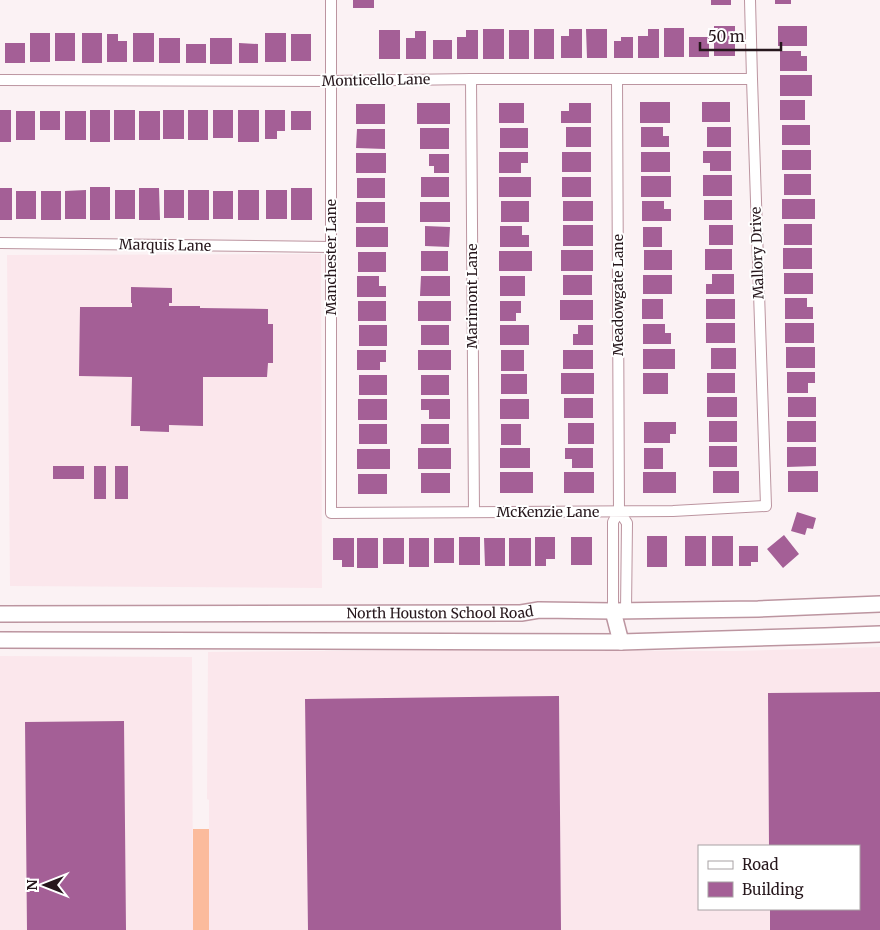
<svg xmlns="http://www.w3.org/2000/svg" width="880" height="930" font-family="Merriweather,serif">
<rect width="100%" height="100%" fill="#fbf2f4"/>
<path fill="#fbe7ec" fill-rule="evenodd" d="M321,254L322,588L10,586L7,255Z
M880,647V930H209V800L207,799L208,652L443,650L736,651ZM699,846H859V909H699Z
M0,656L192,657L193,930H0Z"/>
<path fill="#fbbb9c" d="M193,829H209V930H193Z"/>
<path fill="#a45f96" d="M353,0H374V8H353Z
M711,0H731V5H711Z
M775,0H791V4H775Z
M714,26H735V56H714Z
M778,26H807V46H778Z
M664,28H684V57H664Z
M483,29H504V59H483Z
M534,29H554V59H534Z
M569,29H582V58H561V36H569Z
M586,29H607V58H587Z
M648,29H659V58H638V36H648Z
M379,30H400V59H379Z
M466,30H478V59H457V37H466Z
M509,30H529V59H509Z
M415,31H426V59H406V38H415Z
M30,33H50V62H30Z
M55,33H75V61H55Z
M82,33H102V63H82Z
M133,33H154V62H133Z
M265,33H286V62H265Z
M107,34H118V41H127V62H107Z
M291,34H311V61H291Z
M621,37H633V58H614V41H621Z
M689,37H709V57H689Z
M159,38H180V63H159Z
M210,38H232V64H210Z
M433,40H452V59H433Z
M5,43H25V63H5Z
M239,43L258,44V63H239Z
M186,44H206V63H186Z
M780,51H801V56H807V71H780Z
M780,75H812V96H780Z
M780,100H805V120H780Z
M640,102H670V123H640Z
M702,102H730V122H702Z
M417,103H450V124H417Z
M499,103H524V123H499Z
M569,103H591V123H561V111H569Z
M356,104H385V124H356Z
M0,110H11V142H0Z
M90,110H110V142H90Z
M114,110H135V140H114Z
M163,110H184V139H163Z
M188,110H208V140H188Z
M213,110H233V138H213Z
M238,110H259V142H238Z
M265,110H285V131H277V139H265Z
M16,111H35V140H16Z
M40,111H60V130H40Z
M65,111H86V140H65Z
M139,111H160V140H139Z
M291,111H311V130H291Z
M782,125H810V145H782Z
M566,127H591V147H566Z
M641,127H663V136H669V147H641Z
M707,127H731V147H707Z
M420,128H449V149H420Z
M500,128H528V148H500Z
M357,129H385V149L356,148Z
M782,150H811V170H782Z
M703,151H731V171H710V163H703Z
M499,152H528V163H521V173H499Z
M562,152H591V172H562Z
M641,152H670V172H641Z
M356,153H386V173H356Z
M429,154H449V173H434V166H429Z
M784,174H811V195H784Z
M703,175H732V196H703Z
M641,176H671V197H641Z
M421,177H449V197H421Z
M499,177H531V197H499Z
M562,177H591V197H562Z
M357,178H385V198H357Z
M90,187H110V220H90Z
M0,188H12V220H0Z
M139,188H159L160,220H139Z
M291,188H312V220H291Z
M86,190V219H65V191Z
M115,190H135V219H115Z
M164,190H184V218H164Z
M188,190H209V220H188Z
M238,190H259V220H238Z
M266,190H287V219H266Z
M16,191H36V219H16Z
M41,191H61V220H41Z
M213,191H233V219H213Z
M782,199H815V219H782Z
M704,200H732V220H704Z
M501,201H529V222H501Z
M563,201H593V221H563Z
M642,201H664V209H671V221H642Z
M356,202H385V223H356Z
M420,202H450V222H420Z
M784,224H812V245H784Z
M563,225H593V246H563Z
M709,225H733V245H709Z
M425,226L450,227L449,247L425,246Z
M500,226H522V235H529V247H500Z
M356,227H388V247H356Z
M643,227H662V247H643Z
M783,248H812V269H783Z
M705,249H732V270H705Z
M561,250H593V271H561Z
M644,250H672V270H644Z
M421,251H448V271H421Z
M499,251H532V271H499Z
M358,252H386V272H358Z
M784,273H813V294H784Z
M712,274H734V294H706V284H712Z
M563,275H592V295H563Z
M643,275H672V294H643Z
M357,276H379V286H386V297H357Z
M421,276H450V296H420Z
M500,276H525V296H500Z
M131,287L172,288V303H169V306H200V308L268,309V324H273V363H268L267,377H203V426L169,425V432L140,431V426H131L132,377L79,376L80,307H132V303H131Z
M785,298H807V307H813V319H785Z
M642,299H663V319H642Z
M706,299H735V319H706Z
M560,300H593V320H560Z
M358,301H386V321H358Z
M418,301H451V321H418Z
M500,301H521V313H516V321H500Z
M706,323H735V343H706Z
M785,323H814V343H785Z
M643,324H665V333H671V344H643Z
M359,325H387V346H359Z
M421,325H449V345H421Z
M500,325H529V345H500Z
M578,325H593V345H573V334H578Z
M786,347H815V368H786Z
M711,348H736V369H711Z
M643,349H675V369H643Z
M357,350H386V362H380V370H357Z
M418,350H451V370H418Z
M501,350H524V371H501Z
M563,350H593V369H563Z
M787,372H815V383H808V393H787Z
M561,373H594V394H561Z
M643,373H668V394H643Z
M707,373H735V393H707Z
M501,374H527V394H501Z
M359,375H387V395H359Z
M421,375H449V395H421Z
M707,397H737V417H707Z
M788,397H816V417H788Z
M564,398H593V418H564Z
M358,399H387V420H358Z
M421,399H450V419H429V410H421Z
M500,399H529V419H500Z
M709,421H737V442H709Z
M787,421H816V442H787Z
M644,422H676V434H670V443H644Z
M568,423H594V444H568Z
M359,424H387V444H359Z
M421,424H449V444H421Z
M501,424H521V445H501Z
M709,446H737V467H709Z
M787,447H816V466L787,467Z
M418,448H451V469H418Z
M500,448H530V468H500Z
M565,448H593V468H572V459H565Z
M644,448H663V469H644Z
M357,449H390V469H357Z
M53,466H84V479H53Z
M94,466H106V499H94Z
M115,466H128V499H115Z
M713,471H739V493H713Z
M788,471H818V492H788Z
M500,472H533V493H500Z
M564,472H594V493H564Z
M643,472H676V493H643Z
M421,473H450V493H421Z
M358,474H387V494H358Z
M797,512L816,518L813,529L807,528L805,535L791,531Z
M784,535L799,554L783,568L767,549Z
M647,536H667V567H647Z
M685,536H706V566H685Z
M712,536H733V566H712Z
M459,537H480V565H459Z
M535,537H555V559H546V566H535Z
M571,537H592V565H571Z
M333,538H354V567H342V560H333Z
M357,538H378V568H357Z
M383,538H404V564H383Z
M409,538H429V567H409Z
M434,538H454V563H434Z
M484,538H505V566H485Z
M509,538H531V566H509Z
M739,546H758V562H751V566H739Z
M880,692V930H770V909H859V846H769L768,693Z
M559,696L561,930H308L305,699Z
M124,721L126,930H27L25,722Z"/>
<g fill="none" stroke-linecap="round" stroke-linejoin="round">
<defs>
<path id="minor" d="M331,0V513L673,511L766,506L752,79L750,0
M471,79L474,512
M0,80L331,81L471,79H752
M0,243L331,247
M619,511L627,523L626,611
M613,611V522L619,511L617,79"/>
<g id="secondary">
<path d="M613,611L621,642"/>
<path id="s1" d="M0,614L521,613L539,610L613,611L758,609L880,604"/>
<path d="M0,640L621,642L825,636L880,634"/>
</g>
</defs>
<use href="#minor" stroke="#bc95a0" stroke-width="12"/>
<use href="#secondary" stroke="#bc95a0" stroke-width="18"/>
<use href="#minor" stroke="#fff" stroke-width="10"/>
<use href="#secondary" stroke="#fff" stroke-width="15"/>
</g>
<g text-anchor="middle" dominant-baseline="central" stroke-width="4" stroke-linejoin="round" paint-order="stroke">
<g font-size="14" fill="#26171c" stroke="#fff">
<text transform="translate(376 80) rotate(-1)">Monticello Lane</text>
<text transform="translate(165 245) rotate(1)">Marquis Lane</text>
<text transform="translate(757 253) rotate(-92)">Mallory Drive</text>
<text transform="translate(331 257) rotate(-90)">Manchester Lane</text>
<text transform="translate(618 295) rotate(-90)">Meadowgate Lane</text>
<text transform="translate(472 296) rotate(-90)">Marimont Lane</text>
<text x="548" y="512">McKenzie Lane</text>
<text stroke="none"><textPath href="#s1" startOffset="440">North Houston School Road</textPath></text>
</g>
</g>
<rect x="698" y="845" width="162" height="65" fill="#ffffff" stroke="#a8a2a4"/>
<rect x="708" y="861" width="25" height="8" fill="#ffffff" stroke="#a8a2a4"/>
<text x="742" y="870" font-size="15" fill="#26171c">Road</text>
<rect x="708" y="882" width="25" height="15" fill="#a45f96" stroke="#a8a2a4"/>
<text x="742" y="895" font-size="15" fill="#26171c">Building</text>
<g transform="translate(45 885) rotate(270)" stroke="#ffffff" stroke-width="4" paint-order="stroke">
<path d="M0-4L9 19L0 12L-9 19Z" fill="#26171c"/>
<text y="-8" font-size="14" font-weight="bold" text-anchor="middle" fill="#26171c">N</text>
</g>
<path d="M700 42v8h81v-8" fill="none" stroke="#26171c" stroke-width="2.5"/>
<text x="708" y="42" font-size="15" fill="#26171c" stroke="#ffffff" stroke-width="4" paint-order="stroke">50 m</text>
</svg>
